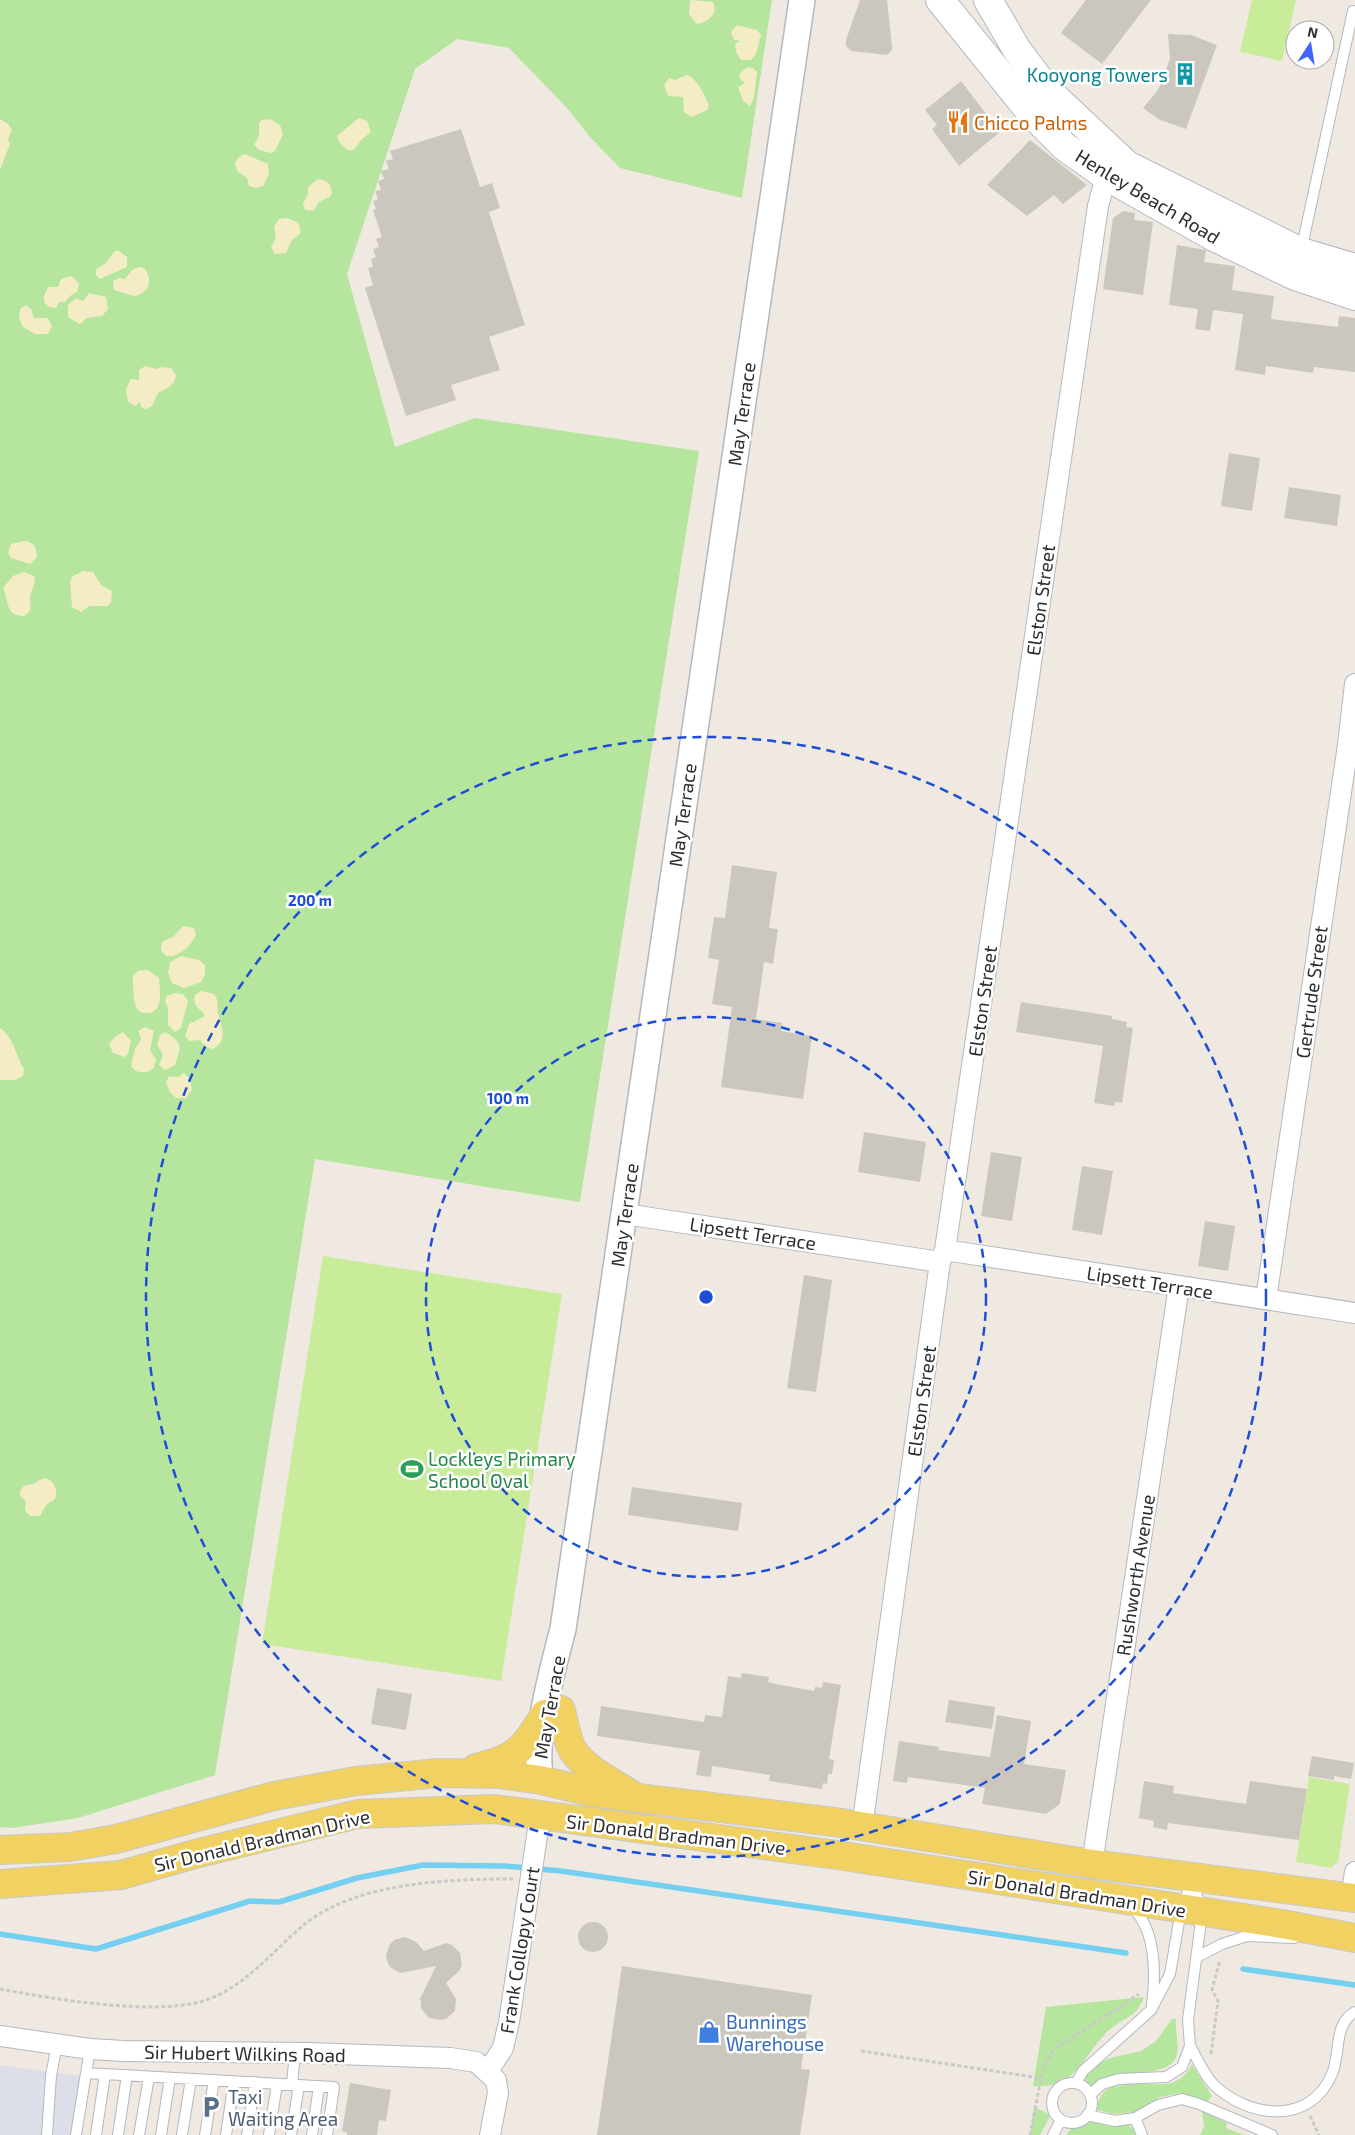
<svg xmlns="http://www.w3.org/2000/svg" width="1355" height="2135" font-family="'Exo 2',sans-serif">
<rect width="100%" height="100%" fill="#efe9e1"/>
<path fill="#dcdee8" d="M0,2065L81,2076L72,2135H0Z"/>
<path fill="#b6e59e" d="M0,0H772L742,198L620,168L590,137L567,108L509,48L457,39L415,69L347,274L395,447L475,418L699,451L580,1202L315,1159L215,1775L78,1818L12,1828L0,1827Z
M1144,1997C1142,2002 1139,2007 1136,2011C1128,2019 1114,2024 1105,2034C1081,2060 1075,2089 1033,2086L1046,2007Z
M1172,2019H1176C1175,2031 1179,2043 1177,2054C1173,2076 1132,2071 1115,2075C1105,2076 1098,2081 1091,2086L1083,2082L1084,2076L1100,2063L1110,2058L1141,2051L1156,2041Z
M1192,2064L1212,2096L1208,2101L1181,2093L1160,2097L1135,2112L1112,2114L1095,2109C1098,2104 1100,2096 1104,2092C1107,2088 1114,2087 1119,2086C1148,2078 1176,2097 1192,2064Z
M1034,2107L1049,2114V2118L1040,2135H1030Z
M1202,2111L1227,2123L1226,2128L1244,2135H1200L1204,2127Z
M1096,2120C1110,2121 1132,2119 1136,2135H1066L1072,2128Z"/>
<path fill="#f3ecc5" d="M690,0L713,2C719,14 708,22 697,24L689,14Z
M737,25L757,30L761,35L756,54L751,60H741L736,52L735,44L740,41L734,40L731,32Z
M748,67L753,68L757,72L754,98L750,106L743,101L738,87L745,83L739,78L740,73Z
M687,75C697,78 705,96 709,105L707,110L692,117L684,112L683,97L668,96L664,85L669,78L675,80Z
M359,118L367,121L371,132L361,140L354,150H347L339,142L337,136Z
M0,119L8,124L12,130L8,139L10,144L0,170Z
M270,119L280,125L283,134L275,151L271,153L259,150L254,145L259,136V123L262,120Z
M245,154L268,164L269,174L263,186L256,188L249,186L247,178L237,171L235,162L240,156Z
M318,179C327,180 334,186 331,196L319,202L313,211L305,210L303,204L308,194V187Z
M287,218C296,221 302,224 300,234L292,240L286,253L275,254L271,247L276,238L274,227L279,219Z
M115,251H119L127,257V267L100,279L96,275V269L105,264Z
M139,267L144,268C154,280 149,293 134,296L114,290L113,281L119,278L125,279L132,270Z
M71,276L79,283L77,292L70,296L65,302H59L56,308L49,307L44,302V296L48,287H58L61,279Z
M89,293L106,297L108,309L102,316L87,318L80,324L68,317V305L76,298L83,301Z
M26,305L31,309L34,318H48L52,326L48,334H35L23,327L19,318L20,309Z
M145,366L156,369L160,367L171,368L176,375C173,391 161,388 157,395C153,402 155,407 145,409L141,407L140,402L135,406L128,402L126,389L131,379L139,380V370Z
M25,541C34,542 37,548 37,557L30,564L11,558L8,553L11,544Z
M83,571L93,572L101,585L112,591L111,602L108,606H90L81,612L72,607L70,581L73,576Z
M24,572L34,576C36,584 33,586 31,593C27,603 36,609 24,616C5,616 9,601 3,588L13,576Z
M183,926L194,928L196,935C191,946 178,958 166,956L161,950L162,942L174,936Z
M181,956L199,960L205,965V974L201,982L184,988L172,983L168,972L170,962Z
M148,970L159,978C160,989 164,1014 146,1013C141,1013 138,1011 136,1007C133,999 133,985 133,976L138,971Z
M201,991L214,994C219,1000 217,1005 218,1013C221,1027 229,1040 213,1049L206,1047L200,1040L189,1041L185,1036L189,1024L205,1016C201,1008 192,1008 195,995Z
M174,993L183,994L188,1001L181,1028L175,1032L168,1025V1008L165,1001L167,996Z
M145,1027L154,1031L150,1051L156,1059L154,1068C147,1074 136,1074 131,1066L135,1049L141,1039L138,1031Z
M0,1028C13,1036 16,1056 24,1069L23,1076L15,1080H0Z
M123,1032L131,1041L128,1054L125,1057L113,1053L109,1044L116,1036Z
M165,1032C184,1043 181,1047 175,1065L165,1070L159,1065L163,1055L157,1044L160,1035Z
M184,1073L190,1079L192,1090L186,1098H176L170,1092L166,1082L169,1076L178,1077Z
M46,1478C55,1482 58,1490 55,1499L46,1505L40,1516H30L25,1510L26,1502L20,1495C20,1485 27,1485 34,1484L39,1480Z"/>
<path fill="#c9ec9a" d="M1252,0H1296L1282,61L1240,52Z
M323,1256L562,1294L501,1681L262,1644Z
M1309,1777L1350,1784L1338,1862L1331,1868L1296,1862Z"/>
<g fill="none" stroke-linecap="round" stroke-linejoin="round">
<path stroke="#75cff0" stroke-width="5.5" d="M0,1934L96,1949L250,1901L279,1902L357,1878L423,1865L505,1866L561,1871L1126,1953
M1243,1969L1355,1985"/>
</g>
<path fill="#cbc7bf" d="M860,0H887L892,46V50L887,55L851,51L846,46V40Z
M1086,0H1151L1102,64L1061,33Z
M1168,34L1191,35L1217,45L1186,129L1160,120L1143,108L1158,90L1170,59Z
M961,81L1000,132L959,166L932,129L937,125L925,110Z
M461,129L480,187L492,183L500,208L489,212L525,325L489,337L500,370L451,385L456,400L406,416L365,288L373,285L368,268L373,267L371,259L376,257L373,249L379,247L376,239L382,237L373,210L376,209L373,201L378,199L375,191L381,190L378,181L384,179L381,171L389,169L386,161L393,159L390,151Z
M1030,140L1087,185L1063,204L1054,195L1027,216L987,185Z
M1123,211L1135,213L1134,220L1153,222L1143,295L1103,289L1113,218Z
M1177,245L1206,250L1204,262L1235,266L1232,290L1274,296L1271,319L1338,327L1339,316L1355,318V372L1314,367L1313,373L1266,366L1265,375L1235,370L1243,314L1213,310L1210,331L1195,329L1198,309L1169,305Z
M1229,453L1260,458L1252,511L1221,506Z
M1289,487L1341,495L1337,526L1284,518Z
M732,865L777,872L769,928L778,929L773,964L764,962L756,1019L782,1023L781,1031L812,1036L803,1099L721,1087L732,1007L712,1004L719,960L708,958L714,917L725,918Z
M1021,1002L1112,1016V1019L1127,1022L1126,1027L1133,1028L1122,1103L1115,1102L1114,1106L1094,1103L1103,1046L1016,1032Z
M864,1132L926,1142L920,1182L858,1172Z
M991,1152L1022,1157L1012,1221L981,1216Z
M1082,1166L1113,1171L1102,1235L1072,1230Z
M1205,1221L1235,1226L1228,1271L1198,1266Z
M804,1275L832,1280L816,1392L787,1388Z
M632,1487L742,1503L738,1531L628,1515Z
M742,1673L769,1677L768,1682L781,1685L814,1691L815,1687L822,1688L823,1682L841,1685L829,1759L834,1760L832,1774H828L827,1784L823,1783L822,1789L769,1781L770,1775L712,1766L711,1777L696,1775L700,1751L597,1736L601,1706L704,1722L705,1715L722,1717L728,1676L741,1678Z
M377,1688L412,1694L406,1730L371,1724Z
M949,1700L995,1707L992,1729L945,1722Z
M997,1715L1031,1721L1024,1764L1066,1770L1060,1804L1046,1814L982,1804L985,1788L908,1777L907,1783L893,1781L899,1741L939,1747L938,1750L990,1757Z
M1312,1756L1354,1763L1351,1779L1334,1776V1780L1308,1776Z
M1144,1781L1174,1786L1173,1793L1246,1804L1250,1781L1307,1789L1299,1840L1168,1823L1167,1830L1153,1827L1154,1821L1139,1818Z
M578 1937a15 15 0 1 1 30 0a15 15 0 1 1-30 0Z
M405,1937L416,1942L424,1951L446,1943L452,1945L460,1953L462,1964L460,1970L446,1983L456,1999L455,2011L446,2019L440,2020L429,2018L421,2008V2000L419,2001L436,1966L400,1973L390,1967L387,1961L386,1955L390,1944L394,1940Z
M622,1966L812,1995L801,2069L810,2070L800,2135H597Z
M350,2083L391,2090L386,2121L379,2120L377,2135H347V2132L342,2131Z"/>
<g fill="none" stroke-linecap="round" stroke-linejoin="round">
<defs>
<path id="service" d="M1301,251L1353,11
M1131,1906C1156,1929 1156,1972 1152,2005
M1197,1957L1222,1944L1247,1936L1294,1938
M1190,2046C1197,2058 1204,2075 1214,2085C1249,2118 1310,2126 1332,2074C1341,2053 1333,2024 1355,2012
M90,2049L86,2073L334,2087L327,2135
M1052 2103a20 20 0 1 1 40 0a20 20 0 1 1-40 0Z
M1076,2083L1083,2071L1151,2010L1170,1974L1181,1910L1193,1878
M292,2084L295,2053
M1090,2095L1102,2084L1119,2079L1166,2077L1182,2067L1190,2046L1188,2020L1200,1929V1912L1194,1878
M1087,2115L1115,2121L1135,2118L1158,2105L1182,2099L1199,2104L1272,2135
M1135,2118L1142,2135
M47,2135L51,2076L57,2044
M76,2135L86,2073
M96,2135L105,2074
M118,2135L127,2075
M139,2135L149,2077
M161,2135L170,2078
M182,2135L191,2079
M205,2135L214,2080
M226,2135L234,2081
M247,2135L255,2082
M269,2135L277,2084
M291,2135L299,2085
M312,2135L319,2086
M1053,2135L1061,2120"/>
<path id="minor" d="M625,1214L940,1262
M945,1250L1355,1313
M1266,1299L1348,745L1355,684
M862,1827L940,1262L945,1250L1098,206L1106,176
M1092,1864L1179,1286
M1351,1897L1355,1872
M0,2036L90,2049L124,2051L309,2053L450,2058L476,2062L496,2080L498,2093L490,2135
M488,2071L503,2048L509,2022L540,1816"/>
<path id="tertiary" d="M541,1780C532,1742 553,1668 563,1629L802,0"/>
<path id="secondary" d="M940,0L1032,114L1065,147L1106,176L1214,237L1295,276L1355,296
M988,0L1017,50L1048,91L1127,165L1301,252L1355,268"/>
<path id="primary" d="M561,1710C564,1723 566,1737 572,1749C584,1769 613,1782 632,1795
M476,1768C518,1758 523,1749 545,1714
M0,1850L70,1847L116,1839L274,1796L356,1781L439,1773L498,1774L541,1780L590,1792L842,1823L1092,1864L1355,1898
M0,1884L121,1875L195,1854L358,1814L495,1809L837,1855L1282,1924L1355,1938"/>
</defs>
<use href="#service" stroke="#b4b7c1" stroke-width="12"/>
<use href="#minor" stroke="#b4b7c1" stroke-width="22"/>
<use href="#tertiary" stroke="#b4b7c1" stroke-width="28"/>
<use href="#secondary" stroke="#b4b7c1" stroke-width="30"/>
<use href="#primary" stroke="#c9c9c9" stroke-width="30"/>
<path stroke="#c9c9c9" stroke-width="3" stroke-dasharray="4 2.5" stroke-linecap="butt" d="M0,1989C53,1999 152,2016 203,2001C245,1988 272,1951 305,1924C357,1882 449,1879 513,1879
M861,2051L1040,2078
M1211,2054L1218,2001L1212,1990L1220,1960
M1310,2116L1319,2135
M1030,2135L1042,2073L1053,2050L1139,1994"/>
<use href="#service" stroke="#fff" stroke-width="10"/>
<use href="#minor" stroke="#fff" stroke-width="20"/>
<use href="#tertiary" stroke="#fff" stroke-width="25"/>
<use href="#secondary" stroke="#fff" stroke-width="28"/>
<use href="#primary" stroke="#f2d163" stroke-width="28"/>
</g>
<g fill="none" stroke="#1d4ed8" stroke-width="2.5" stroke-dasharray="9 6">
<circle cx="706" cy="1297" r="280"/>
<circle cx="706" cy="1297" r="560"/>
</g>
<defs>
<symbol id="building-bare" viewBox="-9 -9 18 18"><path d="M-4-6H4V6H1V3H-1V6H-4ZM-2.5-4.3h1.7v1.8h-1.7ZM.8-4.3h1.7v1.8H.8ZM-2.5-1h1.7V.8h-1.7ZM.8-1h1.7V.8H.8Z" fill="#0f9aa8" stroke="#fff" stroke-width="2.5" paint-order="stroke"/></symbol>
<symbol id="restaurant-bare" viewBox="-9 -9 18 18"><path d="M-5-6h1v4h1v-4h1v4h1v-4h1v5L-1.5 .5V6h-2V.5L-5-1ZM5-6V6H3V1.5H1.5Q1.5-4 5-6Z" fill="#e8710a" stroke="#fff" stroke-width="2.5" paint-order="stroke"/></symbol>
<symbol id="stadium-bare" viewBox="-9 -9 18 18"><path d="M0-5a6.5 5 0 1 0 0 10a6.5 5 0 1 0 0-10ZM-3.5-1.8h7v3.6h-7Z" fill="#2e9e5b" stroke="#fff" stroke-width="2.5" paint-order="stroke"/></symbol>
<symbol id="shop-bare" viewBox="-9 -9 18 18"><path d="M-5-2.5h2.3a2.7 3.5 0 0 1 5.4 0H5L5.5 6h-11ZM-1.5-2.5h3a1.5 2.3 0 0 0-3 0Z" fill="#3f7fe0" stroke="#fff" stroke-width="2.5" paint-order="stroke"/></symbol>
<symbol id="parking-bare" viewBox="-9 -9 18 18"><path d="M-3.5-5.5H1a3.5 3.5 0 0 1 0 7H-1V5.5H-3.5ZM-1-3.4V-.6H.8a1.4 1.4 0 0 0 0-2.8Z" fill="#5c6f8a" stroke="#fff" stroke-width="2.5" paint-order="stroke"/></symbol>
</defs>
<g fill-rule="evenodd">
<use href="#building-bare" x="1169" y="58" width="32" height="32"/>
<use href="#restaurant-bare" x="942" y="106" width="32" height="32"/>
<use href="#stadium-bare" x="396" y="1453" width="32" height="32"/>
<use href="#shop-bare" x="693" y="2016" width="32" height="32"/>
<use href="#parking-bare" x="195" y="2091" width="32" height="32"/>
</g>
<g text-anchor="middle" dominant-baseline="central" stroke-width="5" stroke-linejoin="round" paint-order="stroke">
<g font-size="19" fill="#0d838f" stroke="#fff" text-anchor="end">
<text x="1168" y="74">Kooyong Towers</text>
</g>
<g font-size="19" fill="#c56008" stroke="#fff" text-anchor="start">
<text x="974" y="122">Chicco Palms</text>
</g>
<g font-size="19" fill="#2e2e2e" stroke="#fff">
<text transform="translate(1148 196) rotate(31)">Henley Beach Road</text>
<text transform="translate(741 414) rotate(-82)">May Terrace</text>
<text transform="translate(1040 600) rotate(-82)">Elston Street</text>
<text transform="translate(682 815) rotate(-82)">May Terrace</text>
<text transform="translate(1311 992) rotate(-82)">Gertrude Street</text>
<text transform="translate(982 1001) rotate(-82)">Elston Street</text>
<text transform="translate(624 1215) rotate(-82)">May Terrace</text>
<text transform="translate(753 1233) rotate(9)">Lipsett Terrace</text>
<text transform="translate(1150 1282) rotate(9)">Lipsett Terrace</text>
<text transform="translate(921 1401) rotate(-82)">Elston Street</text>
<text transform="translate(1135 1575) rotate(-81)">Rushworth Avenue</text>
<text transform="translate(549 1707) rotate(-80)">May Terrace</text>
<text transform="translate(676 1834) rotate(7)">Sir Donald Bradman Drive</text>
<text transform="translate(262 1840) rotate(-13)">Sir Donald Bradman Drive</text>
<text transform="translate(1077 1893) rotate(9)">Sir Donald Bradman Drive</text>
<text transform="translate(519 1950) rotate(-81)">Frank Collopy Court</text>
<text transform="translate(245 2053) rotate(1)">Sir Hubert Wilkins Road</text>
</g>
<g font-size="19" fill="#27864d" stroke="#fff" text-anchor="start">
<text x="428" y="1458">Lockleys Primary<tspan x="428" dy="22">School Oval</tspan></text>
</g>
<g font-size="19" fill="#366cbe" stroke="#fff" text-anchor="start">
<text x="726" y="2021">Bunnings<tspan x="726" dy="22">Warehouse</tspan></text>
</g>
<g font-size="19" fill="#4e5e75" stroke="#fff" text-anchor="start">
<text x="228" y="2096">Taxi<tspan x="228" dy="22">Waiting Area</tspan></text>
</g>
</g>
<circle cx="706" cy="1297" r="8" fill="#1d4ed8" stroke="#fff" stroke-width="2.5"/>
<g font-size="15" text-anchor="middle" font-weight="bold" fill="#1d4ed8" stroke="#fff" stroke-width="5" stroke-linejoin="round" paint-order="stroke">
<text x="310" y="906">200 m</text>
<text x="508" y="1104">100 m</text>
</g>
<g transform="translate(1310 45) rotate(12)"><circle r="24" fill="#ffffff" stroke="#ababab"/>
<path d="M0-4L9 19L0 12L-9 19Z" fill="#4264fb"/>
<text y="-8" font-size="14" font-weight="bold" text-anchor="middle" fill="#2e2e2e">N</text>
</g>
</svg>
